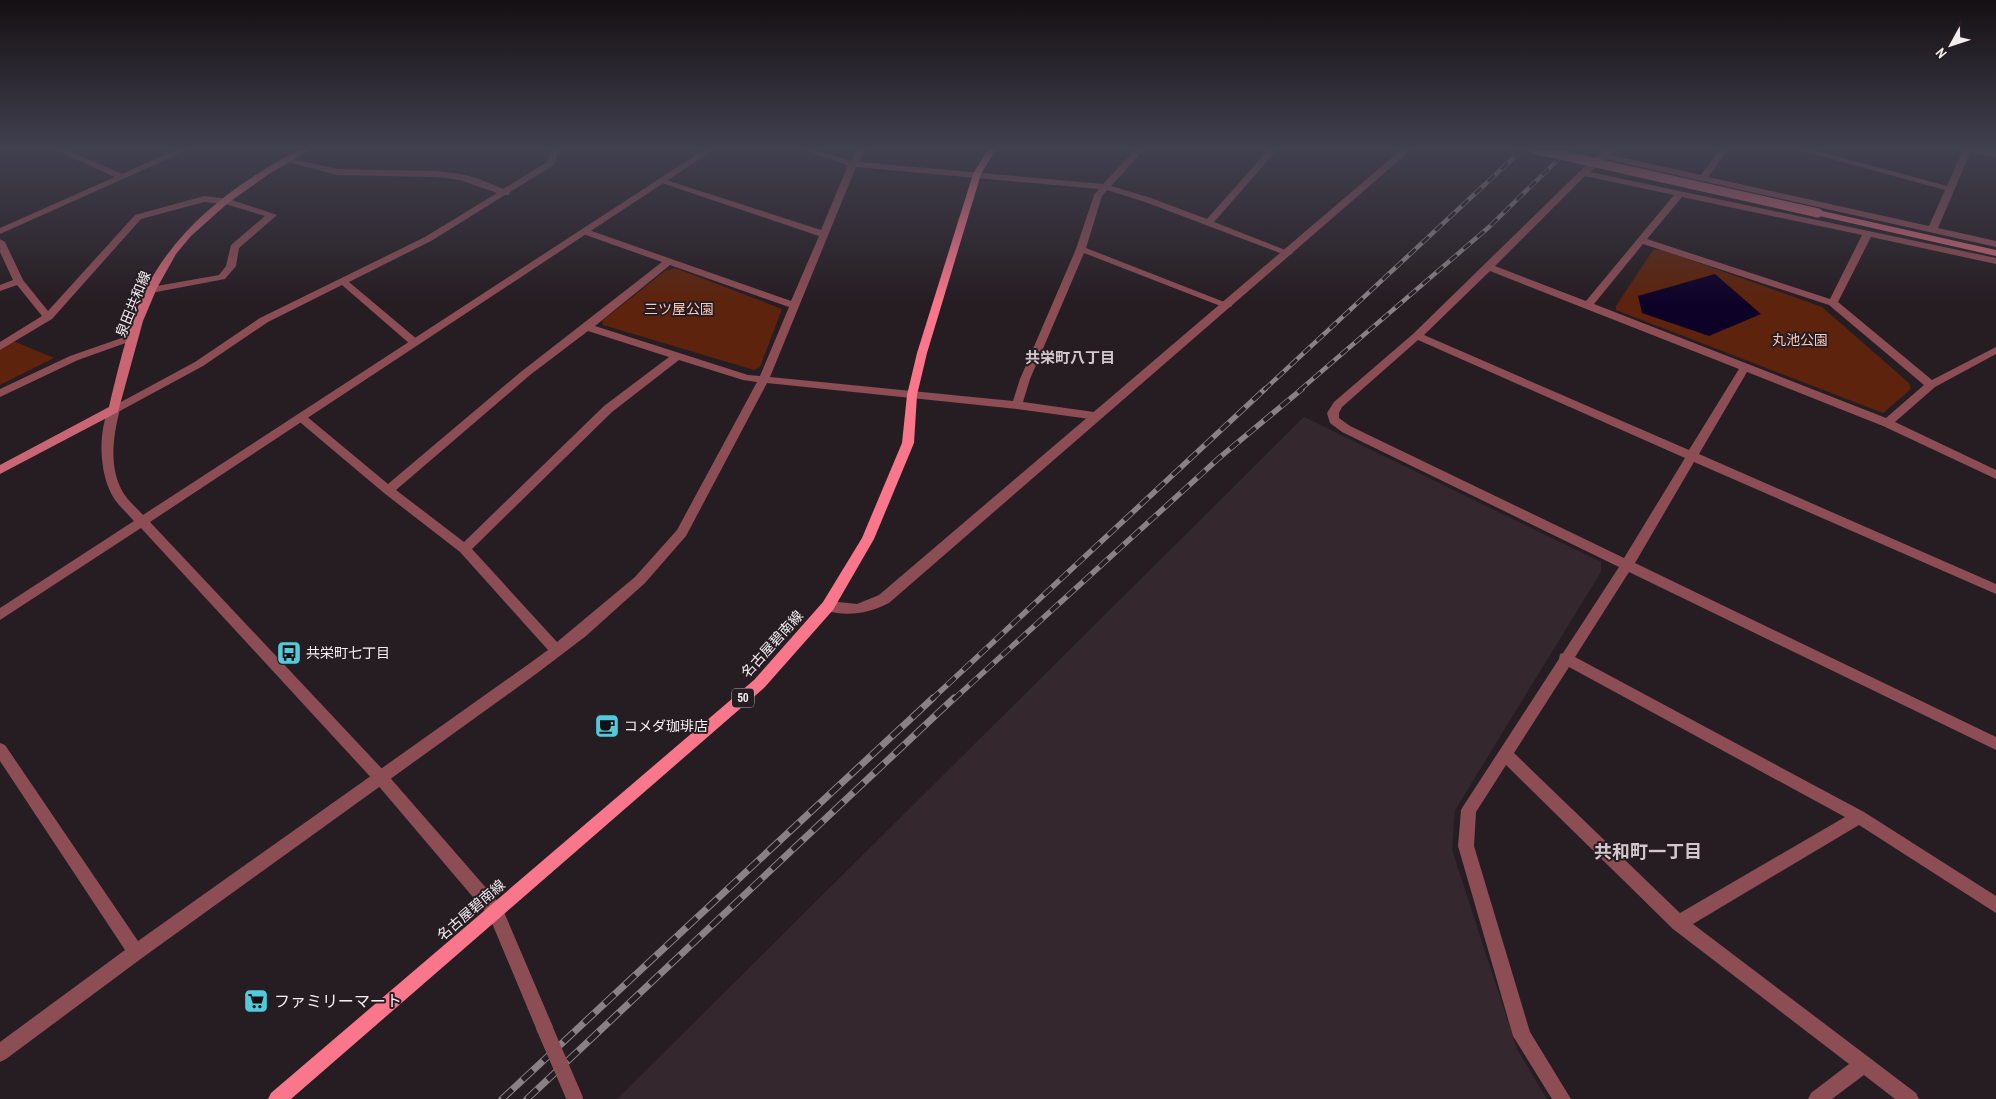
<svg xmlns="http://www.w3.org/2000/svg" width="1996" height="1099" font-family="'Archivo Narrow','Noto Sans JP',sans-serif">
<rect width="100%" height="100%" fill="#261d22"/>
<path fill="#35272e" d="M1304,417L1601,562V572L1455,810L1452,850L1517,1049L1547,1099H617Z"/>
<path fill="#5d230c" d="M1653,250H1663L1822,307L1909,383L1911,389L1883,413L1616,310V306Z
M675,268L782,309L760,367L754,370L603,325L602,321L665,271Z
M11,340L54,358L0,385V346Z"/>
<path fill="#0d0127" d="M1715,274L1761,314L1709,336L1642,313L1638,296Z"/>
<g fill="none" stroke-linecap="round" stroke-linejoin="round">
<path fill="#8c4d55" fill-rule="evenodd" d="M53,149H65L122,174L178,149H190L0,234V228L115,177Z
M551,149H559L554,165L510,192L509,195H505L431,241L349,282L418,340L419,342L418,344H410L342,285L268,322L203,366L118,412H110L108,409L195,362L260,318L425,237L497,193L460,180L437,177L337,175L284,161V157L337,169L437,171L460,174L477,178L503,189L547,162Z
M799,149H813L851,161L858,149H867L859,162L1103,184L1136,149H1145L1111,186L1151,198L1207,219L1269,149H1278L1214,222L1293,253L1288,256L1285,255L1145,202L1107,190L1102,196L1086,248L1232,305L1231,307H1223L1084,253L1030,379L1023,402L1101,413L1103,416L1097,420L1017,409L767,383L686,536L645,583L586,636L536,674L142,958L6,1059L0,1062V1042L125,950L0,761V743L5,745L138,941L526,666L548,650L460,552L384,493L295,418L297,415H305L388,484L522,371L662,262L583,234L581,232L586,229L791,301L819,236L659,182L666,180L821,230L848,165ZM856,167L1099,189L1094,195L1076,249L1020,379L1013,401L770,377ZM670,265L789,307L760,376L748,375L595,326ZM588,331L669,357L604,406L464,542L396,490L530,375ZM679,360L743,380L757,382L677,530L635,577L557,642L472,549L612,412Z
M1605,149H1615L1610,155L1701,175L1720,149H1729L1708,177L1929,226L1945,190L1795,149H1810L1947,186L1962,152L1957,149L1996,151V157L1970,153L1938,228L1996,241V247L1605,159L1590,172L1996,258V264L1871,237L1838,302L1932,380L1996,347V354L1935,387L1895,422L1996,470V479L1883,426L1747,372L1699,454L1996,584V594L1694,462L1635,563L1996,737V750L1629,572L1575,657L1864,812L1996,896V913L1859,825L1693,924L1916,1093L1919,1099H1895L1864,1075L1832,1099H1808L1811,1093L1849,1064L1673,929L1506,765L1476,812L1474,846L1530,1032L1571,1099H1552L1513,1036L1458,846L1461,810L1464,805L1559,659L1560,654L1563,653L1619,567L1342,432L1330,423L1327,413L1334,402L1413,334L1580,171ZM1585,176L1674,195L1586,301L1495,266ZM1682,197L1862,235L1830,299L1647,239ZM1643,244L1829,305L1924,385L1886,418L1594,304ZM1490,271L1739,369L1689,450L1424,335ZM1418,340L1685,458L1624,558L1350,426L1339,418V413L1342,407ZM1569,667L1845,817L1680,913L1514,753Z
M204,196L229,199L277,215L239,248L236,266L225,279L151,293L146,290L151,287L219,275L226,266L231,245L265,216L225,204L204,202L141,219L52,319L0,350V342L42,316L17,285L0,291V285L13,280L0,252V239L5,242L23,280L48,311L135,215Z
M133,334L137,335L138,337L137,339L78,360L0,397V389L70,356Z"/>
<path fill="#8c4d55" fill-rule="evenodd" d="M705,149H715L150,522L386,773L501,905L553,1027L550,1033L544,1036L538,1033L489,916L376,783L141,528L0,620V608L134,521C128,514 121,508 115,500C99,477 97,432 110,406H118L120,409C113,437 108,468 124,494C129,502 137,508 143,515Z
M1402,149H1412L889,603C867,614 847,617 823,610L821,606L823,602L828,601L857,604L879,595Z"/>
<path fill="#ca6573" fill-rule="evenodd" d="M300,149H311L269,174L228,203L191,236L176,254L157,288L143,321L118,412L0,474V465L109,407C120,361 131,311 156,271C190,216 244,179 300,149Z
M1818,210L1996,250V256L1815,215V211Z"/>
<path fill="#fa768a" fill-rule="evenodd" d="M988,149H996L981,174L927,353L917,395L914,443L874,539L833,610L764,688L291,1099H268L271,1093L754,680L823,602L862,538L902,443L907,395L917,353L973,174Z"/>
<defs>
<path id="rail-far2" d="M1264,390L1523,149
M1300,390L1489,227L1569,149"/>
<path id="rail-far1" d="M931,700L1265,389
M953,700L1219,458L1302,389"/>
<path id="rail" d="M502,1099L933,698
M527,1099L954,698"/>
</defs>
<use href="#rail-far2" stroke="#898186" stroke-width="4.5"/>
<use href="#rail-far1" stroke="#898186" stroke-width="5.5"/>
<use href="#rail" stroke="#898186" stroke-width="7"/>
<use href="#rail-far2" stroke="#261d22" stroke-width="3" stroke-dasharray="9" stroke-linecap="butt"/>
<use href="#rail-far1" stroke="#261d22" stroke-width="4" stroke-dasharray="11" stroke-linecap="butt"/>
<use href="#rail" stroke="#261d22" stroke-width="5" stroke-dasharray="14" stroke-linecap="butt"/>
<path stroke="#8c4d55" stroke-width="16" d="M544,1027L575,1099"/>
<path stroke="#ca6573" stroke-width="9" d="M1534,149L1818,213"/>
</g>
<linearGradient id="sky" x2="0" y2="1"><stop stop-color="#151013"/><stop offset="0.49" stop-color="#41404f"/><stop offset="1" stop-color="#41404f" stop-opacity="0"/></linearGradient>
<rect width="1996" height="303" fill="url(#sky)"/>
<defs>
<symbol id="bus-square" viewBox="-11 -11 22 22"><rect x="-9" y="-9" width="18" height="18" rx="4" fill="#53cadc" stroke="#261d22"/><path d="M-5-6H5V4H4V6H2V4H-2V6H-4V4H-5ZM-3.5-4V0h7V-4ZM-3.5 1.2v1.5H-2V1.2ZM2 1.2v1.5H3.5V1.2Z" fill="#111"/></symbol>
<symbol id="cafe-square" viewBox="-11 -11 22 22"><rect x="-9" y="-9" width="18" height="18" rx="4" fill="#53cadc" stroke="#261d22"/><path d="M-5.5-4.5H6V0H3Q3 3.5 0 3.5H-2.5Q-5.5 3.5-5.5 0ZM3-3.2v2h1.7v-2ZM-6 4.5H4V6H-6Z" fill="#111"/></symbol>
<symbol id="supermarket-square" viewBox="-11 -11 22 22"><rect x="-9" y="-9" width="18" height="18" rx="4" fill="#53cadc" stroke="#261d22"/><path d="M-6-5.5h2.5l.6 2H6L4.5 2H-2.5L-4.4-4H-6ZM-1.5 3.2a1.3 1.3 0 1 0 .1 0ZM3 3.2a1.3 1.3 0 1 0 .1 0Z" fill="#111"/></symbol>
</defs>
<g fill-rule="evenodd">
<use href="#bus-square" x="275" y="639" width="28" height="28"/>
<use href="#cafe-square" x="593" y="712" width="28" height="28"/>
<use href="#supermarket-square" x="242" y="987" width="28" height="28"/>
</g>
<g text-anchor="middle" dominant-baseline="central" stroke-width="4" stroke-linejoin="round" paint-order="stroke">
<rect fill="#261d22" stroke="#b6afb3" stroke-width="1" x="732" y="688.5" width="22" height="19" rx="4"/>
<g font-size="12" font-weight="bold" fill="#f4eef1">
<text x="743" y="698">50</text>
</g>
<g font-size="14" fill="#f4eef1" stroke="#261d22">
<text transform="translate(133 304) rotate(-68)">泉田共和線</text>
<text transform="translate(772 644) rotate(-48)">名古屋碧南線</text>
<text transform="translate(471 910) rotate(-41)">名古屋碧南線</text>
</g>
<g font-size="14" fill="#fbc7b6" stroke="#261d22">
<text x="679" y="309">三ツ屋公園</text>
<text x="1800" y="340">丸池公園</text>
</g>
<g font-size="14" fill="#f4eef1" stroke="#261d22" text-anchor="start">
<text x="306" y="653">共栄町七丁目</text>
<text x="624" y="726">コメダ珈琲店</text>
</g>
<g font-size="15" font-weight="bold" fill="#d2c7cd" stroke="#261d22">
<text x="1070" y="357">共栄町八丁目</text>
</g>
<g font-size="16" fill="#f4eef1" stroke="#261d22" text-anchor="start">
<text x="274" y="1001">ファミリーマート</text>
</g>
<g font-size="18" font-weight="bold" fill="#d2c7cd" stroke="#261d22">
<text x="1648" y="851">共和町一丁目</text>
</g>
</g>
<g transform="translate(1951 45) rotate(230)" stroke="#261d22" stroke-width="4" paint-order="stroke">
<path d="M0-4L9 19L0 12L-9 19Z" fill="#f4eef1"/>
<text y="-8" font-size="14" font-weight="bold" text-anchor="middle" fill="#f4eef1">N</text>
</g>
</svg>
